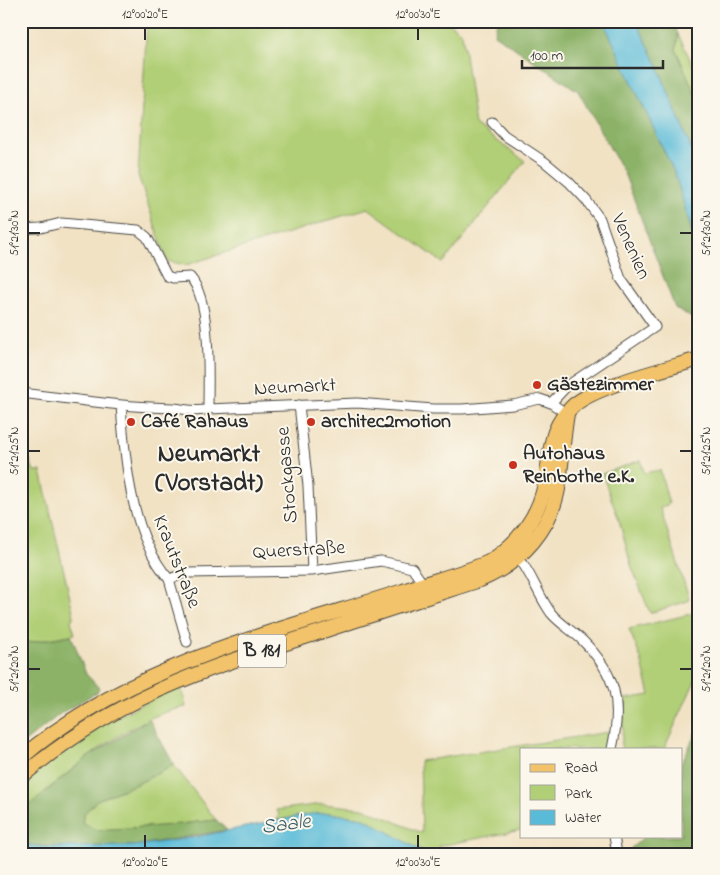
<svg xmlns="http://www.w3.org/2000/svg" width="720" height="875" font-family="'Indie Flower',sans-serif">
<rect width="100%" height="100%" fill="#fbf7ec"/>
<filter id="ink" filterUnits="userSpaceOnUse"><feTurbulence type="fractalNoise" baseFrequency=".02" numOctaves="2"/><feDisplacementMap in="SourceGraphic" scale="10" xChannelSelector="R" yChannelSelector="G"/><feConvolveMatrix kernelMatrix="1 2 1 2 8 2 1 2 1" color-interpolation-filters="sRGB"/></filter>
<filter id="wash" filterUnits="userSpaceOnUse"><feTurbulence type="fractalNoise" baseFrequency=".0096" numOctaves="4" result="noise"/><feDisplacementMap in="SourceGraphic" scale="20" xChannelSelector="R" yChannelSelector="G"/><feGaussianBlur stdDeviation="1.12" result="paint"/><feColorMatrix in="noise" values="0 0 0 0 0 0 0 0 0 0 0 0 0 0 0 0 0 1.4 0 .05"/><feComposite in="paint" operator="in"/></filter>
<g filter="url(#wash)">
<rect width="100%" height="100%" fill="#f1e2c4"/>
<path fill="#b1cf76" stroke="#6e7d50" d="M147,21H447L462,33L475,125L525,161L443,263L368,208L186,265L167,261L138,175Z
M687,21H699V48Z
M678,34L699,78V103L676,50Z
M21,442H23L34,471H41L72,607L74,616L71,621L75,634L21,644Z
M641,460L644,473L660,470L669,504L660,508L689,598L688,601L650,613L631,565L619,520L602,474Z
M699,612V672L664,749H621L625,699L650,695L641,659L629,629Z
M181,685L186,707C131,715 64,776 21,812V784L54,756L104,723Z
M609,732L607,749H521V830L439,846L446,854H427L364,818L329,813L276,820L279,814L276,810L322,804L363,808L422,833L420,761Z
M174,765L216,820L161,826L96,830L82,822L84,814L97,800L139,783Z"/>
<path fill="#8cb267" stroke="#5c6e49" d="M497,21H603L675,174L699,255V317L692,318L675,308L624,173L578,91L494,34Z
M636,21H672L678,34L676,50L699,103V168L657,64Z
M71,635L86,674L99,688L97,692L61,713L21,745V644Z
M149,719L174,765L139,783L97,800L84,814L82,822L96,830L161,826L216,820L227,830L134,846L47,847L21,844V812L88,757Z
M699,726V854H629L628,851L645,836H681V764Z"/>
<path fill="#5abbd8" stroke="#427382" d="M603,21H636L657,64L699,168V255L675,174Z
M329,813L364,818L427,854H21V844L46,847L134,846L196,837L310,814Z"/>
</g>
<g filter="url(#ink)">
<g fill="none" stroke-linecap="round" stroke-linejoin="round">
<defs>
<path id="minor" d="M492,122L504,135L545,162L569,182L586,200L600,219L621,279L655,327L567,386L551,403
M21,229L41,228L61,223L138,230L147,237L167,276L173,278L190,277C212,301 208,377 208,409
M21,393C72,399 122,407 174,408C186,409 196,413 208,409L357,403L433,409H462L513,405L540,399L551,403L567,414
M299,405L308,486L312,571
M121,406C125,462 131,535 169,579L187,642
M516,554C531,572 538,595 551,613C560,624 573,631 583,641C617,675 622,703 612,749
M169,579L187,573L312,571L381,561L412,568L423,584
M614,836L617,854"/>
<path id="primary" d="M21,758C128,666 272,633 403,591C431,581 461,574 489,562C517,544 538,518 545,484C552,452 547,429 574,405C598,385 667,369 699,359
M21,777C112,700 200,670 311,635C367,616 424,598 480,580C521,563 553,528 559,483C562,460 563,437 567,414"/>
</defs>
<use href="#minor" stroke="#494642" stroke-width="11"/>
<use href="#primary" stroke="#494642" stroke-width="16"/>
<use href="#minor" stroke="#fff" stroke-width="9"/>
<use href="#primary" stroke="#f2c36a" stroke-width="14"/>
</g>
</g>
<path fill="none" stroke="#2b2b2b" stroke-width="2" d="M145,28V40M418,28V40M28,233H40M680,233H692M28,451H40M680,451H692M28,669H40M680,669H692M145,835V848M418,835V848"/>
<g fill="#c8321e" stroke="#fbf7ec" stroke-width="2">
<circle cx="537" cy="385" r="5"/>
<circle cx="131" cy="422" r="5"/>
<circle cx="311" cy="422" r="5"/>
<circle cx="513" cy="465" r="5"/>
</g>
<g text-anchor="middle" dominant-baseline="central" stroke-width="4" stroke-linejoin="round" paint-order="stroke">
<rect fill="#fbf7ec" stroke="#696865" stroke-width="1" x="238" y="634.5" width="48" height="33" rx="4"/>
<g font-size="19" font-weight="bold" fill="#2b2b2b">
<text x="262" y="651">B 181</text>
</g>
<g font-size="20" fill="#2b2b2b" stroke="#fbf7ec">
<text transform="translate(630 247) rotate(66)">Venenien</text>
<text transform="translate(295 388) rotate(-3)">Neumarkt</text>
<text transform="translate(288 475) rotate(-95)">Stockgasse</text>
<text transform="translate(299 551) rotate(-3)">Querstraße</text>
<text transform="translate(176 562) rotate(68)">Krautstraße</text>
</g>
<g font-size="20" font-weight="bold" fill="#2b2b2b" stroke="#fbf7ec" text-anchor="start">
<text x="547" y="385">Gästezimmer</text>
<text x="141" y="422">Café Rahaus</text>
<text x="321" y="422">architec2motion</text>
<text x="523" y="454">Autohaus<tspan x="523" dy="23">Reinbothe e.K.</tspan></text>
</g>
<g font-size="21" font-style="italic" fill="#3b5d68" stroke="#fbf7ec">
<text transform="translate(286 825) rotate(-7)">Saale</text>
</g>
<g font-size="25" font-weight="bold" fill="#2b2b2b" stroke="#fbf7ec">
<text x="209" y="455">Neumarkt<tspan x="209" dy="29">(Vorstadt)</tspan></text>
</g>
</g>
<rect width="720" height="875" fill="none" stroke="#fbf7ec" stroke-width="55"/>
<rect x="520" y="748" width="162" height="90" fill="#fbf7ec" stroke="#a8a59f"/>
<rect x="530" y="764" width="25" height="8" fill="#f2c36a" stroke="#a8a59f"/>
<text x="565" y="772" font-size="15" fill="#2b2b2b">Road</text>
<rect x="530" y="785" width="25" height="15" fill="#b1cf76" stroke="#a8a59f"/>
<text x="565" y="798" font-size="15" fill="#2b2b2b">Park</text>
<rect x="530" y="810" width="25" height="15" fill="#5abbd8" stroke="#a8a59f"/>
<text x="565" y="822" font-size="15" fill="#2b2b2b">Water</text>
<path d="M522 60v8h141v-8" fill="none" stroke="#2b2b2b" stroke-width="2.5"/>
<text x="530" y="60" font-size="15" fill="#2b2b2b" stroke="#fbf7ec" stroke-width="4" paint-order="stroke">100 m</text>
<rect x="28" y="28" width="664" height="820" fill="none" stroke="#2b2b2b" stroke-width="2"/>
<g font-size="12" text-anchor="middle" fill="#2b2b2b">
<text x="145" y="18">12°00'20"E</text>
<text x="418" y="18">12°00'30"E</text>
<text transform="translate(14 233) rotate(-90)" y="4">51°21'30"N</text>
<text transform="translate(706 233) rotate(-90)" y="4">51°21'30"N</text>
<text transform="translate(14 451) rotate(-90)" y="4">51°21'25"N</text>
<text transform="translate(706 451) rotate(-90)" y="4">51°21'25"N</text>
<text transform="translate(14 669) rotate(-90)" y="4">51°21'20"N</text>
<text transform="translate(706 669) rotate(-90)" y="4">51°21'20"N</text>
<text x="145" y="866">12°00'20"E</text>
<text x="418" y="866">12°00'30"E</text>
</g>
</svg>
